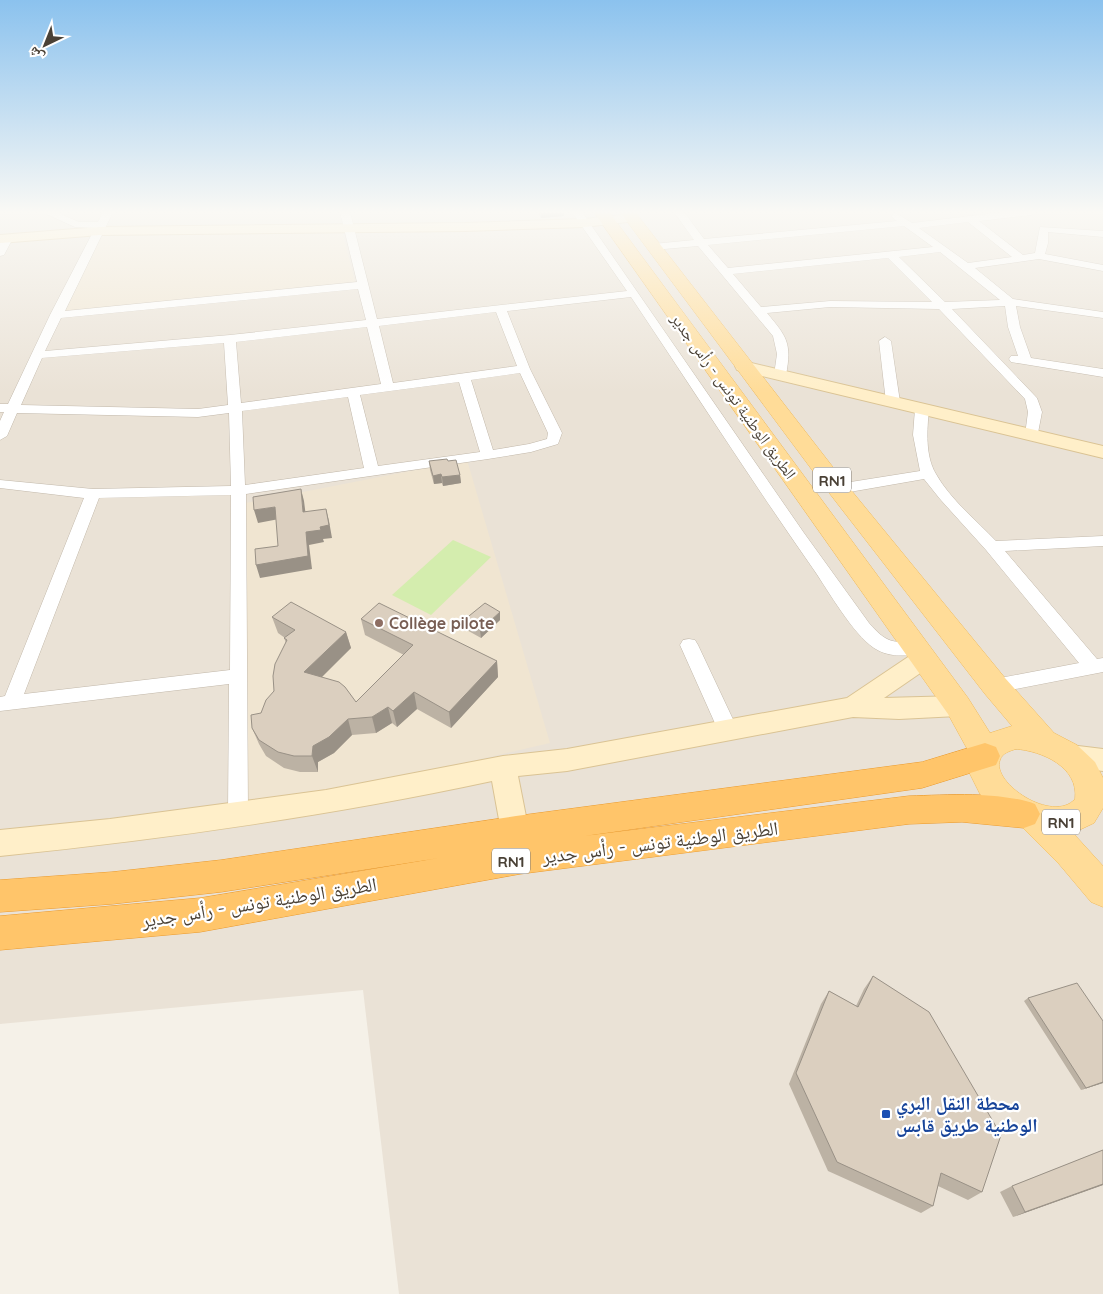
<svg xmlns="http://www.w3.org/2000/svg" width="1103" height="1294" font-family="Quicksand,'Noto Naskh Arabic',sans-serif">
<rect width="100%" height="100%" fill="#f5f1e8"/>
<path fill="#eae2d6" d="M0,212H1103V1294H399L363,990L0,1024Z"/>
<path fill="#f0e5d1" d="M100,231H342L356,286L56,315Z
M467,460L550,743L238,815L246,503Z"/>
<path fill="#d4edae" d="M453,540L491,557L431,615L392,595Z"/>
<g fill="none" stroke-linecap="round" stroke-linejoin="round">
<defs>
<path id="street" d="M42,212H56L79,222H98L103,212H113L65,311L357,282L340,212H350L377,319L627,291L572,212H582L804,533L869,623C878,633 886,642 900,642C908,642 914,641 921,643L924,648L921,653C906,657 887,657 874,648C853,634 829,592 814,570C751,480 692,388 631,297L507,311L530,369L562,433L558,444L531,452L488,459L246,494L248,815L245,821L238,824L231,821L228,815L229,684L0,711V697L5,696L84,498L0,488V480L93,489L231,486L229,413L198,417L17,413L7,436L0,440V421L4,412H0V404H8L50,315L95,228L75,227ZM358,289L366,320L230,335L45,351L61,318ZM496,312L517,366L393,383L379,326ZM367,327L381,384L241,403L236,342ZM224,343L228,405L198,409L21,405L42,358ZM520,373L548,433L547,439L529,444L493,450L471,380ZM459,382L480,452L378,466L360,395ZM348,397L364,468L245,485L242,411ZM231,495L230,670L24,694L99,498Z
M674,212H684L704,239L897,221L891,216L896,213L912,223L1004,212H1036L1031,215L979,221L1023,255L1035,253L1040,227L1103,231V237L1048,232V243L1045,254L1103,265V271L1039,259L975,268L1013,299L1103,312V318L1016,306L1020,327L1031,358L1103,369V377L1011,362L1009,359L1011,356H1018L1008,327L1005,306L952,309L1037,398L1042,412L1037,438H1027L1025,435L1028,412L1025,399L939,309L830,307L767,313C787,337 792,343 786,375L780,379L776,378L774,375L777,354L773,336L698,246L653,250L648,247L653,244L694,240ZM968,222L1012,257L968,263L919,228ZM904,226L933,247L728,268L708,245ZM940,252L1000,300L945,302L899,257ZM888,258L932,302L830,301L761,307L733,274Z
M8,235L13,238L4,255L0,256V243L4,236Z
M885,337L891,341L900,402L893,406L886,402L879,341Z
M922,405L929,409C927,430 925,456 936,474C950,499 976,520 996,541L1103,536V546L1005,551L1097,659L1103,658V672L995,693L989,691L986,686L989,681L995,679L1079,663L986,550L940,499L924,479L838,494L833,492L831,489L833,486L838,484L920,471L913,435L915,409Z
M689,639L695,640L698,645L738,730L735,735L728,738L721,735L718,730L680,645L683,640Z"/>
<path id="secondary" d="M631,214L638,218L636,221L584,227L465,231L100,235L0,243V235L100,227L465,223L584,219Z
M743,361L1103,446V458L737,370L735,366L737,362Z
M923,650L932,653L935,659L932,665L884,698L958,696L967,699L971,706L967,713L958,716L899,719L853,717L567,771L518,776L532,847L528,856L518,860L508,856L504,847L492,781C329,816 166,839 0,856V830L110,819L326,790L503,756L567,749L847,698L914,653Z
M1070,745L1103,749V771L1070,767L1061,764L1057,756L1061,748Z"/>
<path id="primary" d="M594,212H609L968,698L990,733L1012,726L985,694L830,494L620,212H635L846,484L1005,678L1054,733L1077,745L1095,762L1103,778V808L1094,823L1073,833L1103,866V907L1091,902L1059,864L1021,826L1009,821L992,809L980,794L968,770L970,754L948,714ZM1016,749C1042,751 1079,767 1075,799C1053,824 991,783 1000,760C1002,753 1010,751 1016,749Z"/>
<path id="highway" d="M985,743L996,747L1000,756L996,765L922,788L584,836L909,796C947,795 999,791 1035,804L1040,814L1035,824L1024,828L962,822L909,824L520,874L200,932L0,950V916L200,898L439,858L221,892L112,904L0,912V880L112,872L221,860L516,816L922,762Z"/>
</defs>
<use href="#street" stroke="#c2b8aa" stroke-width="1"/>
<use href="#secondary" stroke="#dac394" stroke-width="2"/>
<use href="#primary" stroke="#efba5d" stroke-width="1"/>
<use href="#highway" stroke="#eb9a2c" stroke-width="1"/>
<use href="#street" fill="#fff" fill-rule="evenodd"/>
<use href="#secondary" fill="#ffefc9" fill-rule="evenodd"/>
<use href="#primary" fill="#ffdc98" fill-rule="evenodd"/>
<use href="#highway" fill="#ffc56a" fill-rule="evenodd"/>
</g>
<path fill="#bcb2a4" d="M537,212H564V216L541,218Z
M429,461H448L460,475L461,483L443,486L442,483L434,484L430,470Z
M272,617L346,632L351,648L321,677L356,702L404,655L365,635L361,619L497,661L498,677L451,728L417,709L397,727L392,723L376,733L352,735L334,753L318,762V772H300L284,768L266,756L259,744L252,728L274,691L286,643L284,638H285L278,633Z
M464,620H500L481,638L465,629Z
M873,976L982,1192L968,1200L938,1186L933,1206L921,1213L828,1171L789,1084L821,1004L829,991L856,1006L864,989Z
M1028,998L1103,1021V1083L1081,1090L1024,1001Z
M1103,1150V1185L1013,1217L1000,1192L1012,1186Z"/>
<path fill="#999186" d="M541,212H564V216L541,218Z
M441,474L442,483L434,484L433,476Z
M460,475L461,483L443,486L442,477Z
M301,489L304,501L307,525L303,512Z
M275,507L279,519L258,523L254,510Z
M326,509L329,521L332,538L323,539L324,542L309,545L312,569L260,578L256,565L306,532L320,527Z
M500,612V620L481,638L480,630Z
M346,632L351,648L310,689L304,672Z
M497,661L498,677L451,728L449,712Z
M414,692L417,709L397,727L393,711Z
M388,707L392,723L376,733L372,717Z
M348,719L352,735L334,753L318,762V772L312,756L313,746Z
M1103,1082V1083L1081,1090L1086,1088Z
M1103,1184V1185L1013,1217L1025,1212Z"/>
<path fill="#dbcfbf" stroke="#999186" d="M447,459L448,461L456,460L460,475L442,477L441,474L433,476L429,461Z
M301,489L303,512L326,509L329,525L320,527L321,530L306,532L308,556L256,565L255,549L278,546L275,507L254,510L253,497Z
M291,602L346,632L304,672L339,682L345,687L356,702L413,645L361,619L379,603L497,661L449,712L414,692L393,711L388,707L372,717L348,719L329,737L313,746L312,756H294L278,752L259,740L252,728L251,715L261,713L266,700L274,691L273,676L275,664L287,640L284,638L295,630L272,617Z
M485,603L500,612L480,630L464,620Z
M873,976L929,1012L1001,1135L982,1192L941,1173L933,1206L837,1162L796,1073L829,991L858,1007Z
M1077,983L1103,1021V1082L1086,1088L1028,998Z
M1103,1150V1184L1025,1212L1012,1186Z"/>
<linearGradient id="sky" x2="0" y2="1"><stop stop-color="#8bc2ee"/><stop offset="0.54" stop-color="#faf9f5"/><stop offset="1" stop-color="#faf9f5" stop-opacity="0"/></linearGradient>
<rect width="1103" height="393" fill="url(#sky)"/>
<circle fill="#8d6e63" stroke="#fff" stroke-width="2" cx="379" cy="623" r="5"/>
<rect fill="#1a4fb4" stroke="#fff" stroke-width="2" x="881" y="1109" width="10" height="10" rx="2.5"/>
<g text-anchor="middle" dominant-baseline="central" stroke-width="4.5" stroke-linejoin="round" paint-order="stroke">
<g fill="#fff" stroke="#807a72" stroke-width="1">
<rect x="813" y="467.5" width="38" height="25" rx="4"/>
<rect x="1042" y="809.5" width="38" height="25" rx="4"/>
<rect x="492" y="848.5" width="38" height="25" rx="4"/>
</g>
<g font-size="15" font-weight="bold" fill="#4a4136">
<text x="832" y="480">RN1</text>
<text x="1061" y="822">RN1</text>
<text x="511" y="861">RN1</text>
</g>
<g font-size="16" fill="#4a4136" stroke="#fff">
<text transform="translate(734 396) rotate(54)">الطريق الوطنية تونس - رأس جدير</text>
</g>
<g font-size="16" font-weight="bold" fill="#785e54" stroke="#fff" text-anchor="start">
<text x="389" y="623">Collège pilote</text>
</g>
<g font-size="19" fill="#4a4136" stroke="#fff">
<text transform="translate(660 842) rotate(-7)">الطريق الوطنية تونس - رأس جدير</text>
<text transform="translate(259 902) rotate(-9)">الطريق الوطنية تونس - رأس جدير</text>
</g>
<g font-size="19" font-weight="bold" fill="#164399" stroke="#fff" text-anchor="start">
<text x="896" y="1103">محطة النقل البري<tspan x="896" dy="22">الوطنية طريق قابس</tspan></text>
</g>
</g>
<g transform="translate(45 45) rotate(223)" stroke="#ffffff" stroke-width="4" paint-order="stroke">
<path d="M0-4L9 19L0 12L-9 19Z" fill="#4a4136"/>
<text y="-8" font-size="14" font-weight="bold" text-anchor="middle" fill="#4a4136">ش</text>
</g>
</svg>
